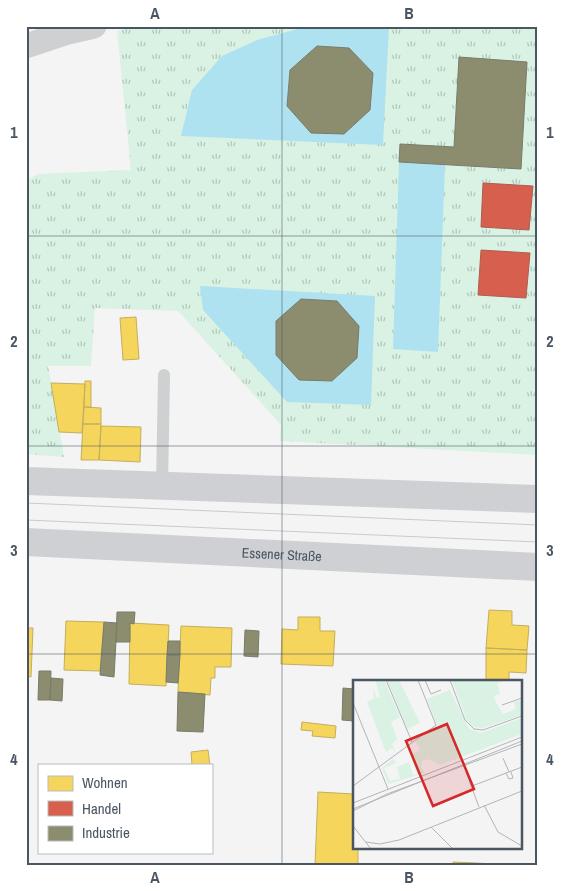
<svg xmlns="http://www.w3.org/2000/svg" width="564" height="891" font-family="'Archivo Narrow',sans-serif">
<defs>
<pattern id="grass-tufts" width="24" height="20" patternUnits="userSpaceOnUse" patternTransform="scale(1.25)"><rect width="24" height="20" fill="#d9f2e3"/><path d="M3 7l-1-3M5 7V3M7 7l1-3M15 17l-1-3M17 17v-4M19 17l1-3" fill="none" stroke="#b2c7bb"/></pattern>
</defs>
<rect width="100%" height="100%" fill="#f4f4f4"/>
<path fill="url(#grass-tufts)" d="M140,26H538V455L280,441L281,425L178,311L95,308L91,366H48L64,457L26,454V181L38,174L131,170L117,31Z"/>
<path fill="#aee2f0" fill-rule="evenodd" d="M309,26H389L383,145L181,136L192,90L222,56L257,40ZM317,46L349,48L373,73L370,110L344,134L287,106L290,70Z
M399,162L445,164L438,352L393,349Z
M200,286L375,296L371,405L287,402L203,310ZM301,299L337,301L359,326L357,358L332,381L299,380L276,355V321Z"/>
<path fill="#f6d55c" stroke="#c2af5e" d="M136,317L139,359L123,360L120,318Z
M85,381H91V407H84Z
M51,383L85,384L82,433L59,432Z
M84,407L101,408V424H83Z
M83,424H101L99,460H81Z
M101,426L141,427L140,462L99,460Z
M489,610L512,611V625L529,626L527,650L486,648Z
M298,617H320V631H335L333,666L281,664L282,629L298,630Z
M66,621L104,622L100,671L64,670Z
M130,623L169,625L166,686L129,684Z
M181,626L232,628L231,667H215V678H211L210,695L178,692Z
M26,628H33L31,677L26,676Z
M486,648L527,650L526,673L509,672V681H486Z
M302,722L336,726L335,738L312,736L313,731L301,730Z
M208,750L210,765H192L191,752Z
M318,792L354,794V847H358V865H315Z
M453,862L476,863L514,865H453Z"/>
<path fill="#d6604d" stroke="#ac5d53" d="M483,183L533,186L529,230L481,227Z
M481,250L530,253L526,298L478,295Z"/>
<path fill="#8c8c6e" stroke="#787c6a" d="M317,46L349,48L373,73L370,110L344,134L311,133L287,106L290,70Z
M459,57L527,62L521,169L399,162L400,144L454,147Z
M301,299L337,301L359,326L357,358L332,381L299,380L276,355V321Z
M117,612H135L134,624L130,623V642H116Z
M104,622L117,623L114,677L100,675Z
M245,630L259,631L258,657L244,656Z
M168,641H180V655H167Z
M167,655H180L178,683L166,682Z
M39,671H51L50,700H38Z
M51,678L63,679L62,701L50,700Z
M343,688L354,689V721L342,720Z
M178,692L205,694L203,732L177,731Z"/>
<g fill="none" stroke-linecap="round" stroke-linejoin="round">
<path stroke="#ced0d2" stroke-width="12" d="M162,487L164,375"/>
<path stroke="#ced0d2" stroke-width="25" d="M26,46L68,32L94,26"/>
<g stroke="#ced0d4" stroke-width="28">
<path d="M26,481L538,499"/>
<path id="s1" d="M26,542L538,567"/>
</g>
<path stroke="#c9cacc" stroke-width="1" d="M26,503L538,525
M26,520L538,542"/>
</g>
<path fill="none" stroke="#4a5661" stroke-width="1" stroke-opacity="0.55" d="M282,26V865M26,236H538M26,446H538M26,654H538"/>
<g text-anchor="middle" dominant-baseline="central" stroke-width="5" stroke-linejoin="round" paint-order="stroke">
<g font-size="14" fill="#4a5661" stroke="#fff">
<text stroke="none"><textPath href="#s1" startOffset="256">Essener Straße</textPath></text>
</g>
</g>
<g transform="translate(353 680)">
<rect width="169" height="169" fill="#f4f4f4"/>
<path d="M22,0H31L33,5L26,8L33,26L41,23L47,37L38,42L42,53L29,62L14,22L21,19L20,8L24,18L27,17ZM34,0H46L67,43L54,49ZM99,0H152L144,3L147,14L141,16L142,21L150,34L163,29L161,22L169,20V35L130,48L120,47L114,41ZM97,10L116,49L128,53L169,38V54L87,85L75,79L69,81L68,87L72,93L35,104L29,88L40,79L43,83L31,88L37,101L47,99L44,87L56,82L60,95H64L58,75L67,70L62,60L84,45L74,19Z" fill="#d9f2e3"/>
<path d="M42,53L44,59L39,64L43,73L39,68L33,72L29,62Z" fill="#d9f2e3"/>
<path d="M33,5L41,23L33,26L26,9Z" fill="#d9f2e3"/>
<path fill="none" stroke="#b0b5b9" stroke-width="1" d="M33,0L59,62M72,0L78,14L88,10M97,0L112,40L121,49L130,50L169,36M0,23L35,109M149,25L169,18M150,78L156,92M113,92L126,127M153,93L156,99L160,98L158,92M0,106L83,45L65,0M119,106L169,87M0,123L169,57M131,125L145,152L169,166M0,129L169,61M0,131L34,114L169,64M0,146L18,169M78,147L100,169M13,162L27,164L46,160L169,111"/>
<path fill="#d62828" fill-opacity="0.15" stroke="#d62828" stroke-width="2.5" d="M94,44L121,109L80,126L53,61Z"/>
<rect width="169" height="169" fill="none" stroke="#4a5661" stroke-width="2.5"/>
</g>
<rect width="564" height="891" fill="none" stroke="#ffffff" stroke-width="55"/>
<rect x="38" y="764" width="175" height="90" fill="#ffffff" stroke="#b7bbc0"/>
<rect x="48" y="776" width="25" height="15" fill="#f6d55c" stroke="#b7bbc0"/>
<text x="82" y="788" font-size="15" fill="#4a5661">Wohnen</text>
<rect x="48" y="801" width="25" height="15" fill="#d6604d" stroke="#b7bbc0"/>
<text x="82" y="814" font-size="15" fill="#4a5661">Handel</text>
<rect x="48" y="826" width="25" height="15" fill="#8c8c6e" stroke="#b7bbc0"/>
<text x="82" y="838" font-size="15" fill="#4a5661">Industrie</text>
<rect x="28" y="28" width="508" height="836" fill="none" stroke="#4a5661" stroke-width="2"/>
<g font-size="16" text-anchor="middle" font-weight="bold" fill="#4a5661">
<text x="155" y="19">A</text>
<text x="409" y="19">B</text>
<text x="14" y="138">1</text>
<text x="550" y="138">1</text>
<text x="14" y="347">2</text>
<text x="550" y="347">2</text>
<text x="14" y="556">3</text>
<text x="550" y="556">3</text>
<text x="14" y="765">4</text>
<text x="550" y="765">4</text>
<text x="155" y="883">A</text>
<text x="409" y="883">B</text>
</g>
</svg>
